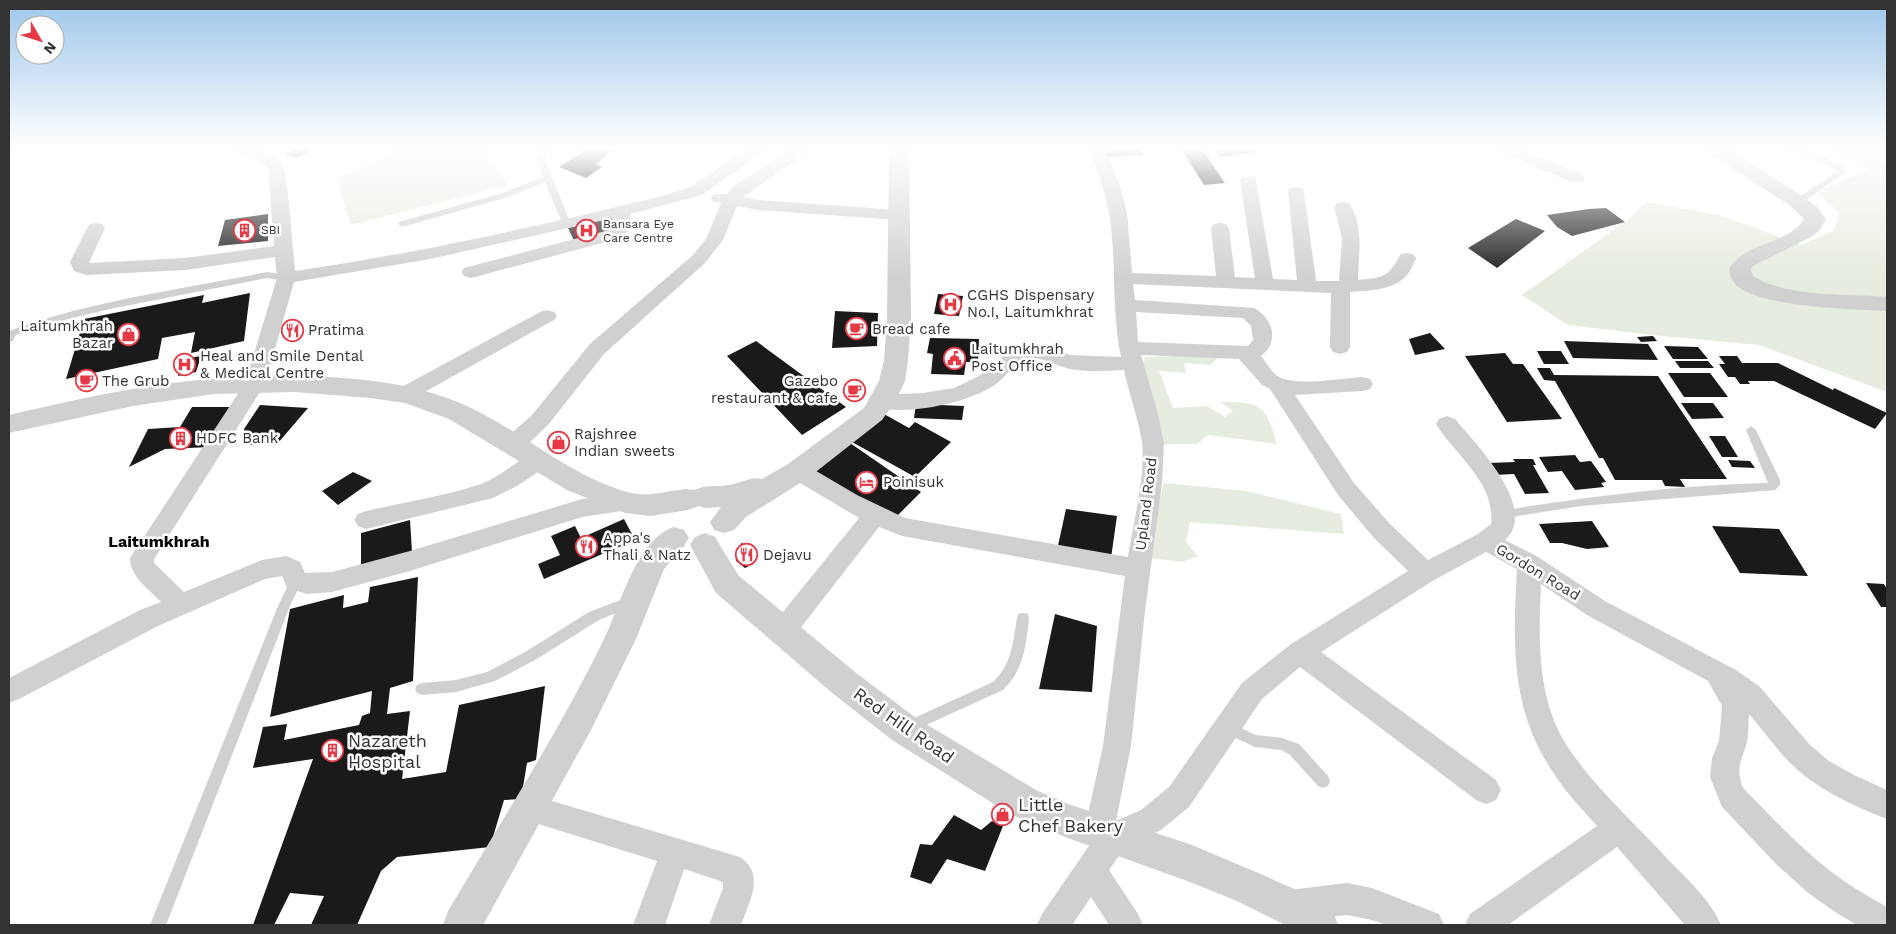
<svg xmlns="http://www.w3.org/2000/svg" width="1896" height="934" font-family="'Work Sans',sans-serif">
<rect width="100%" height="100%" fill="#fff"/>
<path fill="#e6ecdf" d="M399,149H482L509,185L351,225L336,179Z
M1828,149H1887V392L1759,345L1662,336L1568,325L1522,295L1630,218L1646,202L1719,215L1802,245L1834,230L1839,213L1817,192L1869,169Z
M1181,356L1218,358L1210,365L1184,363L1186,373L1159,371L1173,408L1207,406L1225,417L1233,411L1220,402C1261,402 1265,403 1277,444L1208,435L1197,444H1163L1139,367L1146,357Z
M1164,483L1246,491L1341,514L1344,534L1190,522L1186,542L1198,556L1182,562L1150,558L1154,518Z"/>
<path fill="#1a1a1a" d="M294,149H313L297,158L285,154Z
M587,149H614L596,164L602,167L586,178L559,167Z
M1105,149H1141L1143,155L1108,157Z
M1181,149H1202L1225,183L1204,185Z
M1215,149H1254L1257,152L1221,157Z
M1606,208L1625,222L1572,236L1557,227L1547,215L1589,209Z
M268,214V241L218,246L225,220Z
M611,217L619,231L575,243L568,228Z
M1516,219L1545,231L1497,268L1468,248Z
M250,293L244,341L191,353L195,332L162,338L158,359L66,379L84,319L204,295L202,303Z
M938,294L963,296L959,316L934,314Z
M835,311L878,313L877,346L832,348Z
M1430,333L1445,349L1415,355L1409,339Z
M1653,336L1657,341L1641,342L1637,337Z
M930,338L979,339L978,362H966L964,375L931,374L933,354L927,353Z
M756,341L846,407L802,435L727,356Z
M1564,341L1648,344L1658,360L1573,358Z
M1664,346L1698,347L1708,359H1673Z
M1537,351H1561L1569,364H1544Z
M1505,353L1513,364H1523L1562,419L1507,422L1465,356Z
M201,356L196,372L178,376L183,359Z
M1719,356H1737L1742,363H1778L1833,390L1834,388L1887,413L1875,429L1774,381H1748L1750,384H1740L1735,377H1728L1719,364H1725Z
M1675,361H1708L1714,368H1680Z
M1537,368H1550L1554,375L1658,376L1727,479H1680L1685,487L1665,486L1662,480H1615L1603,458H1599L1555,381L1544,380Z
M1668,373H1710L1728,397H1684Z
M1681,403H1713L1724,418L1692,419Z
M916,404L964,406L962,420L914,418Z
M260,405L308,408L278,443L246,445L244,429Z
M192,407H238L211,447L165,449L129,467L148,429L180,427Z
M884,414L909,428L915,422L951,442L915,477L852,442Z
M1709,436H1725L1738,457H1722Z
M850,443L921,492L893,520L813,471Z
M1575,455L1580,462L1591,461L1606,482L1601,483L1604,487L1575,490L1562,471L1548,472L1539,457Z
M1513,459H1533L1536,465H1533L1549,493L1525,494L1514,474L1494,475L1488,463L1515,462Z
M1728,460L1750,461L1755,468L1732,467Z
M353,472L372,481L338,505L322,491Z
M1066,509L1117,516L1111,558L1057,550Z
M624,519L635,540L544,579L538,564L560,555L551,536L575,526L581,538Z
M410,520L412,552L361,565V533Z
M1592,521L1609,547L1587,549L1562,543H1550L1539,524Z
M1712,526L1779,529L1808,576L1740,573Z
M741,543L757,550L753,564L745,568L736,561Z
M418,577L413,681L390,688L387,714L410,711L402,779L446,772L459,705L545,686L536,760L527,763L521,799L504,800L490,847L397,857L381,871L357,925H311L324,896L290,893L274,925H253L313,759L253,768L263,727L287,724L284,740L359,725L362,716L370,713L372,691L270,717L290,609L344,595L343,608L368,602L370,587Z
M1866,583L1884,584L1887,589V607H1881Z
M1055,614L1097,626L1092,692L1039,689Z
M954,815L981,830L992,821L1003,826L985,871L947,859L931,884L910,877L920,844L932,845Z"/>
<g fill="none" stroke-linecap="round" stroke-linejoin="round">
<path fill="#d0d0d0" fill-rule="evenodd" d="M538,149H546L545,159L571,225L570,227L567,228L563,225L545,182L508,197L402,227L398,224L399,222L502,193L543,177L537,159Z
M1787,149C1803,149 1834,157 1845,169L1844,173L1801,204H1795V200L1836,172L1837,170Z
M267,272L286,275L291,278L286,281L267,278L110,309L39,326L16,335L13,341L9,342V331C89,301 183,289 267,272Z
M1751,426L1756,430L1780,480V485L1775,490L1581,506L1505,518L1501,517L1499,514L1501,511L1505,510C1592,496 1680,485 1768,483L1746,430Z
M296,576L300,577L302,581L290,606L166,925H150L278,606L292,577Z
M631,596L635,597L637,601L635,605L599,620L535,660L495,681L456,692L422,695L417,693L415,689L417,685L422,683L456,680L487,672L525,652L589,612Z
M1023,613L1028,614L1029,618C1026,645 1024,670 1003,690L913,731L908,733L903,731L901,727L903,723L993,682C1012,664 1013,642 1017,618L1018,614Z
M1226,721L1256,735L1282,738L1299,744L1328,776L1330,781L1328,786L1323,788L1318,786L1289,754L1281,750L1255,747L1221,731L1219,727L1221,723Z"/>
<path fill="#d0d0d0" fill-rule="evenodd" d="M235,149C253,149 269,149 282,163C288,171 293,255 295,271C418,253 540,226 662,196L690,187L747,149H766L702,195L630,214L631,228L621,238L471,278L464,276L462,272L464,268L609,230L613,227V218L430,259L294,282L265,384L154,559V563L184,592L262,560L286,556L300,562L305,573L332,572L410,551L582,499L627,494L635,497L639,503L635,509L582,517L410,571L332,592L307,594L287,588L282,576L265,579L158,626L19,699L9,703V678L140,610L161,602C149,589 130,577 130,558L245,383L277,278L275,257L185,270L86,275L74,271L70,262L87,228L90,224L96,223L102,224L105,228L89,263L185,258L274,246L268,168L260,161L237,152Z
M792,149H812L743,197L759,200L898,210L904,211L907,215L904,219L898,220L759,210L737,206L723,240L705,263L604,354L548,425L522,450L514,452L506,450L503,444L506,438L532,415L590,344L693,255L706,239L721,203L714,202L711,198L714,194H727L735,185Z
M1089,149H1105L1120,186L1127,213L1132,273L1216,276L1211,228L1214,224L1220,223L1226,224L1229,228L1235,277L1255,278L1240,181L1242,177H1254L1256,181L1273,279L1297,280L1288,192L1290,188H1302L1304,192L1316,281H1339L1342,238L1334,207L1337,203L1343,202L1349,203C1365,226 1358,255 1358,280C1369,279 1386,278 1392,268C1396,264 1397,259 1401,254L1407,253L1413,254L1416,258C1413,265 1410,273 1404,278C1392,290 1366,291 1350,292V347L1347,352L1340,354L1333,352L1330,347L1331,293L1133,284L1135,300L1254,308C1273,318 1280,342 1261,356C1266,362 1270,370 1276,375C1294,388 1341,378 1363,377L1370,379L1373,384L1370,389L1363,391L1295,395L1354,483L1390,524L1428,560L1478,534L1491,524C1496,483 1455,455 1436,424L1439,419L1447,416L1455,419C1475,443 1540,509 1505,540L1538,557L1605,601L1736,670L1759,686L1810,745L1829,761L1854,775L1887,790V819C1853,806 1817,789 1791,764C1776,749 1763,730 1749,714C1748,723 1749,733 1747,742C1742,760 1735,768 1743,788C1771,816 1798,846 1829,870C1847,884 1867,896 1887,907V925H1857L1835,912L1807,892L1776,864L1722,807L1710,777L1712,758L1719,741L1722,706L1708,681L1587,615L1541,584C1539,630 1537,680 1555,723C1574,769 1630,818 1664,855C1683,876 1710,898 1721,925H1685L1617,847L1508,925H1465L1470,914L1597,826C1580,807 1562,788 1549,766C1510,705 1513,638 1517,569L1486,552L1434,580L1321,652L1496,780L1501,790L1496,800L1486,804L1476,800L1300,667L1262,699L1189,807L1161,830L1125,847L1109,870L1138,914L1143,925H1109L1091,897L1072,925H1037L1042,914L1091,843L1088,842L1084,832L1103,746L1125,576L902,536L879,527L792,639L783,642L774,639L770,631L774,623L859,518L790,477L787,471L790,465L798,463L806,465L857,495L905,518L1128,557C1133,525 1146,473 1142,442C1138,417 1129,394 1124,370C1106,371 1087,372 1070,369C1057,366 1043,357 1029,358C1016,360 1006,377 996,384C970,403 906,416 875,407L871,402L875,397L882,395L923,393L954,388L979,376L1010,351L1028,345L1041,346L1071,355L1121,357C1111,309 1117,260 1109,212C1105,190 1097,170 1089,149ZM1136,312L1243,318L1251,326L1253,340L1248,346L1138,342ZM1141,355L1239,359L1262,385L1270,389L1338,495L1374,538L1408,571L1291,644L1242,683L1169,787L1141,810L1116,821L1131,746L1145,611L1162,483L1164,444L1159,418Z
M1497,149H1520L1583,174L1585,178L1583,182H1571L1499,152Z
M547,310L554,312L557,316L554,320L412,399L405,401L398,399L394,394L398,389L540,312Z
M539,452L547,454L550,460L547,466L517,486L493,498L366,529L358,526L354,520L358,514L366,511C402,503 444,496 478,485C501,478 517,458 539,452Z
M529,794L740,857C766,874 749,902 741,925H709L723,888V882L684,869L665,925H633L657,861L519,818L514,808L519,798Z
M1347,883L1372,888L1439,914L1444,925H1387L1372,920L1347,915L1289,922L1278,917L1273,906L1278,895L1289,890Z"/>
<path fill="#d0d0d0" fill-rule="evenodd" d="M889,149H909L911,320L908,360L905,381L895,402L882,420L808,478L746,517L734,530L724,533L714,530L710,522L721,507L705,508L699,506L688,510L651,516L625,513L567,490L449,419L405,403L370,398L295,392L214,394L133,406L9,433V415C119,389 215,370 329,377C375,380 417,385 460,403C518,427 570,478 631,493C649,497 667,491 686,489C688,489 691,490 693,490C696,490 701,487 704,487C712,485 720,487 728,485C739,484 751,476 762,479L788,464L864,408L879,381L884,360L887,320Z
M1705,149H1729L1805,198L1817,207L1826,219L1819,231L1811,237L1753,266L1751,269L1753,276C1788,298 1847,293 1887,297V311C1851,309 1765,308 1737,286C1732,281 1730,275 1729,269C1745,241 1789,245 1804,219L1791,206L1708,153Z
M674,527L684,530L689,538L684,546L664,569L636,639L590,732L483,925H443L448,911C502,820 560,730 606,635C621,603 637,539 674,527Z
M705,533L715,537L738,575L855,672L916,718L1036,790L1068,804L1192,845L1263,875L1310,896L1333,911L1338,925H1285L1237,901L1190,882L1065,837L1010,814L892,740L831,692L716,593L690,545L695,537Z"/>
</g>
<linearGradient id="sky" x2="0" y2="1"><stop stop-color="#9ec6ea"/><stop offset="0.53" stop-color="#fff"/><stop offset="1" stop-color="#fff" stop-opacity="0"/></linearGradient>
<rect width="1896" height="280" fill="url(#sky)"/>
<defs>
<symbol id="building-ring" viewBox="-11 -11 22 22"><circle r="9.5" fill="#fff" stroke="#e63946" stroke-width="1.5"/><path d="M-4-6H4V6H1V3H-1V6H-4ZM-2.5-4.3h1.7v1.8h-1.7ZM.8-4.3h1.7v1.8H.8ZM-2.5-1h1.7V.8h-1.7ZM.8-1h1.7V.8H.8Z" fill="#e63946"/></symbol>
<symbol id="hospital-ring" viewBox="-11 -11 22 22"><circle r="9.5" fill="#fff" stroke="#e63946" stroke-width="1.5"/><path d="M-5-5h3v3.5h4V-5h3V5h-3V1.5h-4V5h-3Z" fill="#e63946"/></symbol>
<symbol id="cafe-ring" viewBox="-11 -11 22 22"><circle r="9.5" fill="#fff" stroke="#e63946" stroke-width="1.5"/><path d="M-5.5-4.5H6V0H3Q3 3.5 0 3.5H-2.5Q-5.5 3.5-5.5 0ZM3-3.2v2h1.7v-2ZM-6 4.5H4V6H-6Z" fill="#e63946"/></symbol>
<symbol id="restaurant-ring" viewBox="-11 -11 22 22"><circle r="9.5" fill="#fff" stroke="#e63946" stroke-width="1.5"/><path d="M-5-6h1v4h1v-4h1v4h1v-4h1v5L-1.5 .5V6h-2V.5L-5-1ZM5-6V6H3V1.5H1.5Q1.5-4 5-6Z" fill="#e63946"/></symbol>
<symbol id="shop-ring" viewBox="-11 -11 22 22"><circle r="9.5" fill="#fff" stroke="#e63946" stroke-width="1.5"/><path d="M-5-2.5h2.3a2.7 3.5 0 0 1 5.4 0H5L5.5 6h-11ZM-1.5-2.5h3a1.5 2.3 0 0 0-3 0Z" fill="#e63946"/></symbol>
<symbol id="civic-ring" viewBox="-11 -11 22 22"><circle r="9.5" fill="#fff" stroke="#e63946" stroke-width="1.5"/><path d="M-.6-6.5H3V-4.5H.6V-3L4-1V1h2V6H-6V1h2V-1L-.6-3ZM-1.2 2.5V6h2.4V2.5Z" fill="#e63946"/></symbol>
<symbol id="hotel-ring" viewBox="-11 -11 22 22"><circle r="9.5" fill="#fff" stroke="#e63946" stroke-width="1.5"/><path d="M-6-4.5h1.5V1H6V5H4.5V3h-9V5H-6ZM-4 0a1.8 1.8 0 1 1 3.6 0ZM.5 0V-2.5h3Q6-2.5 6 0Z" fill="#e63946"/></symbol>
</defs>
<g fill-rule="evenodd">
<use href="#building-ring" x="232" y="218" width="25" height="25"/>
<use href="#hospital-ring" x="574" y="218" width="25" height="25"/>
<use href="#hospital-ring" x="938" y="292" width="25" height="25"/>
<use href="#cafe-ring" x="844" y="316" width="25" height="25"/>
<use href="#restaurant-ring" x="280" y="318" width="25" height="25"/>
<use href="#shop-ring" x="116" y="322" width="25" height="25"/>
<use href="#civic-ring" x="942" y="346" width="25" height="25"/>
<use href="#hospital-ring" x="172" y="352" width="25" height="25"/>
<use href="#cafe-ring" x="74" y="368" width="25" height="25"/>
<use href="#cafe-ring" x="842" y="378" width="25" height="25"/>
<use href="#building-ring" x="168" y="426" width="25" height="25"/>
<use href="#shop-ring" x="546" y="430" width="25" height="25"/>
<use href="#hotel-ring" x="854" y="470" width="25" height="25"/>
<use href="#restaurant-ring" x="574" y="534" width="25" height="25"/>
<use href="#restaurant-ring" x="734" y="542" width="25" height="25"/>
<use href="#building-ring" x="320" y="738" width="25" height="25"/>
<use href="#shop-ring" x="990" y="802" width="25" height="25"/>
</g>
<g text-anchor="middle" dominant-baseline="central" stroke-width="5" stroke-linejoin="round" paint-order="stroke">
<g font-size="12" fill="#333" stroke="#fff" text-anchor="start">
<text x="603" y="224">Bansara Eye<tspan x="603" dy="14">Care Centre</tspan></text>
<text x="261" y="230">SBI</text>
</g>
<g font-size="15" fill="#333" stroke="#fff" text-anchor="start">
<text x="967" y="295">CGHS Dispensary<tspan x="967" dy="17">No.I, Laitumkhrat</tspan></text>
<text x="113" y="326" text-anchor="end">Laitumkhrah<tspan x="113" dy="17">Bazar</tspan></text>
<text x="872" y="329">Bread cafe</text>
<text x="308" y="330">Pratima</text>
<text x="971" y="349">Laitumkhrah<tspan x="971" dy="17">Post Office</tspan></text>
<text x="200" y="356">Heal and Smile Dental<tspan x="200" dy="17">&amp; Medical Centre</tspan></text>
<text x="102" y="381">The Grub</text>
<text x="838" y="381" text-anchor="end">Gazebo<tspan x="838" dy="17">restaurant &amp; cafe</tspan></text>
<text x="574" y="434">Rajshree<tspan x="574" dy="17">Indian sweets</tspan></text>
<text x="196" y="438">HDFC Bank</text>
<text x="883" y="482">Poinisuk</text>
<text x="603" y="538">Appa's<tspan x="603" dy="17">Thali &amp; Natz</tspan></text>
<text x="763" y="555">Dejavu</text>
</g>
<g font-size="15" fill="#333" stroke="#fff">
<text transform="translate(1146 504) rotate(-83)">Upland Road</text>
<text transform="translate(1538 572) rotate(31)">Gordon Road</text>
</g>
<g font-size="16" font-weight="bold" fill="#000" stroke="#fff">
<text x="159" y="541">Laitumkhrah</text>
</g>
<g font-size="18" fill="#333" stroke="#fff">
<text transform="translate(904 725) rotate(35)">Red Hill Road</text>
</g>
<g font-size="18" fill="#333" stroke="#fff" text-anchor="start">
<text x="348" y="740">Nazareth<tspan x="348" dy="21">Hospital</tspan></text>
<text x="1018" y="804">Little<tspan x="1018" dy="21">Chef Bakery</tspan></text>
</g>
</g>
<rect width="1896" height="934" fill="none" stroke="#333333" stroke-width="20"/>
<g transform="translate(40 40) rotate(129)"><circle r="24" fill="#ffffff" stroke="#adadad"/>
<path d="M0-4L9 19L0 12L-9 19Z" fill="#e63946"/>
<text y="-8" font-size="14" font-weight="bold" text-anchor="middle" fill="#333333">N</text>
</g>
</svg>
